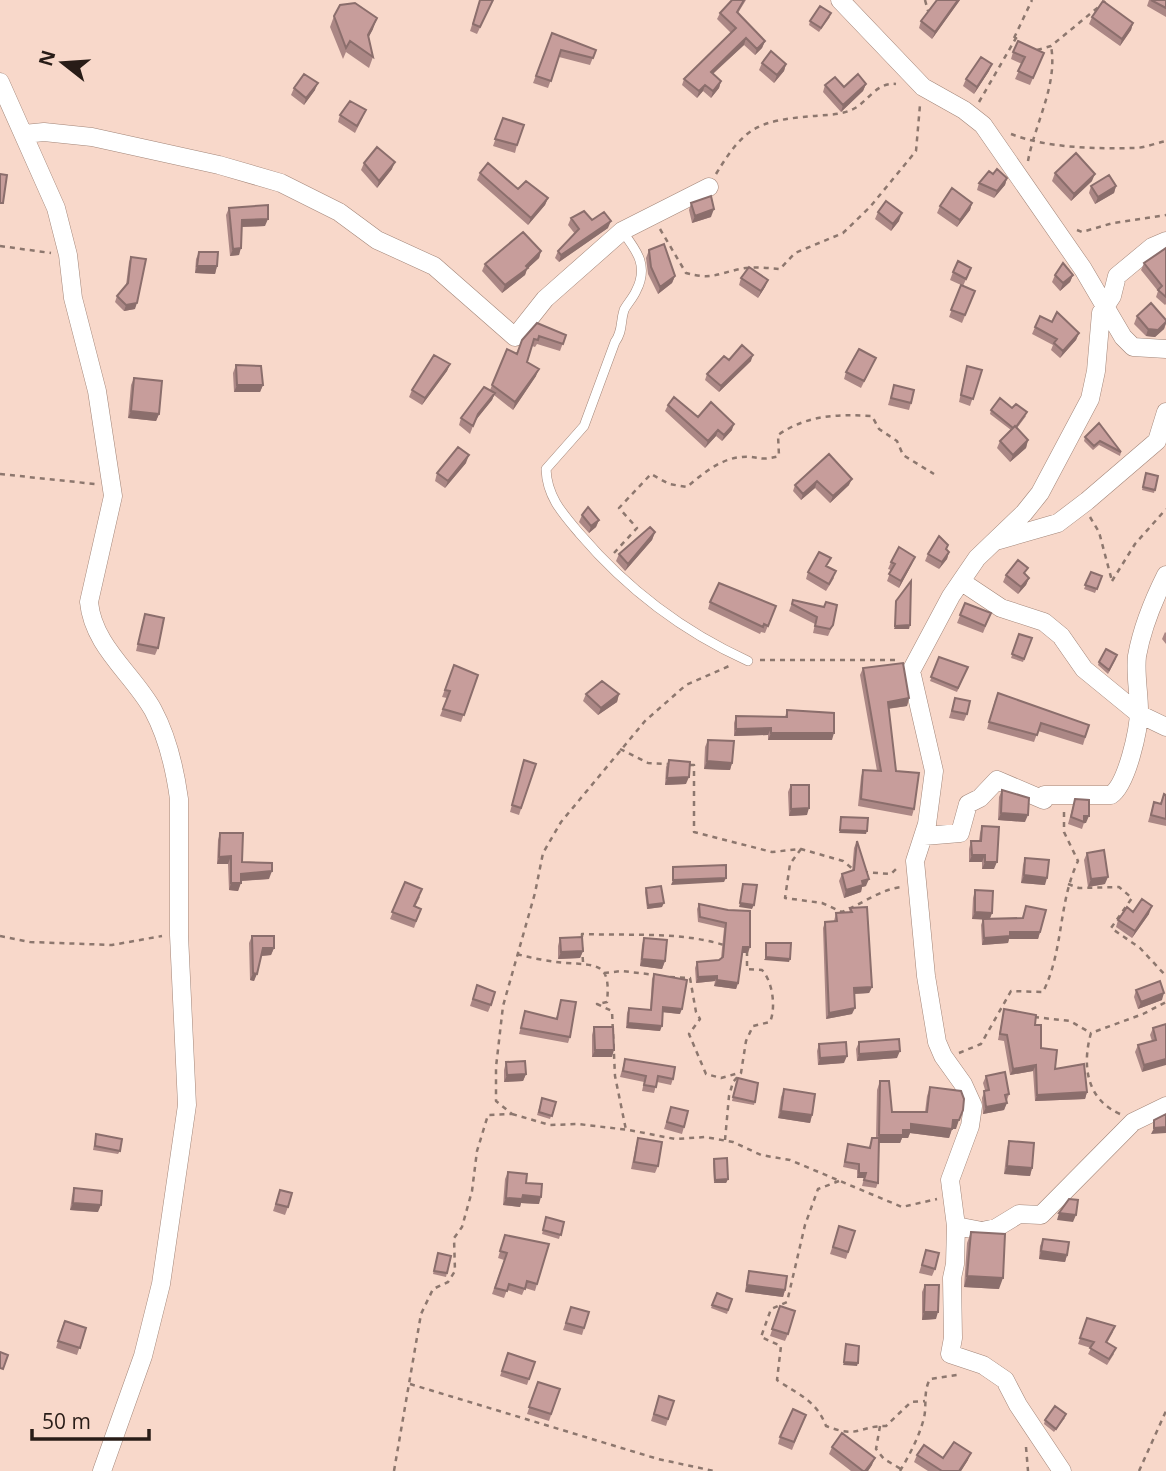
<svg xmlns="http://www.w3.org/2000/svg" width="1166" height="1471" font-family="'Open Sans',sans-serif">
<rect width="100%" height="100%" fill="#f8d8ca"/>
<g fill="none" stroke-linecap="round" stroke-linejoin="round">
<defs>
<path id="lane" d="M622,231C637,251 649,266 636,291C633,298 627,304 624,310C620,323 623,331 615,342L584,426L546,469C547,497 563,514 580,534C627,589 682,631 748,661"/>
<path id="street" d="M840,0L923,87L964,110L983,125L1083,269L1123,337L1133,347L1166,349
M0,82L56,208L68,255L73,298L97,391L113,496L89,602C93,646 133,674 153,710C167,736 175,770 179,799V935L187,1105L161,1284L143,1356L102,1471
M24,134L44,132L92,137L219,165L281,183L339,212L377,240L434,266L515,337L545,299L622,231L709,187
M999,540L1058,523L1087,501L1157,441L1166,412
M962,582L1001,608L1044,622L1061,636L1084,669L1139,714L1166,727
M924,836L960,833L968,804L980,798L997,780L1044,800V795H1111C1127,784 1139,730 1139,710C1139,693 1135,674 1137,656C1142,628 1153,601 1166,575
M956,1226L982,1231L996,1228L1019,1214L1041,1215L1133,1122L1166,1106
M1062,1471L1018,1405L1005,1380L983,1365L950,1354L953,1338L952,1278L955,1264L956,1226L950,1180L970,1126L973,1106L963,1084L943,1056L937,1042L926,976L915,861L927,824L934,771L911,671L951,596L977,558L1024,513L1040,493L1090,399L1096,371L1101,313L1112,296L1117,276L1152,247L1166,241"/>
</defs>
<use href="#lane" stroke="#a28578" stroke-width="10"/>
<use href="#street" stroke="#a28578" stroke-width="19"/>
<path stroke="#8d776e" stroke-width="2.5" stroke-dasharray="5 5" stroke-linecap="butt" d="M925,0L928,11
M1014,38L1032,0
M1037,50L1051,46L1107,0
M979,102L1016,38L1018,44
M1011,134C1047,148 1096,149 1134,148C1145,148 1156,143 1166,141
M1028,161C1035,123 1058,85 1051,46
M716,174C745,126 758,121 813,116C824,115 840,115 851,110C867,104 875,82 896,84
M660,229L686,273C712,280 716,274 740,269C753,266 767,268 780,269L795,253L843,233L870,207L916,151L920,105
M1077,230L1082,232L1113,223L1166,215
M0,246L51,253
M0,474L95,484
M1090,517L1099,532L1112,581
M614,553L637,528L619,508L651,474L669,484L687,487C702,474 720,459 741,457C756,455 759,462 779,456L778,435C807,415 837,414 872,416L879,429L897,441L903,455L934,474
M1112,581L1135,544L1166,509
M760,660H900
M620,749L648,763L669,764
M690,765H694V832L772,852L801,849L843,861L854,870
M801,849L790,864L785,898L822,903L842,912C862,904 881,889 902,887
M863,872L891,874L899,866
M1068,884L1079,888L1119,887L1132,898L1111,928L1140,948L1166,976
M0,936L30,942L112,945L162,936
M582,937V934C629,936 678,931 724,945
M582,947L583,962
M517,954C530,958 553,962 566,963C598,965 611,963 607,1002L597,1004L612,1011L615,1076L626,1130
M604,973L622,971L656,975
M670,977L690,978L696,1012L700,1019L689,1034L706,1074L721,1078L739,1073
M1034,1017L1070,1021L1091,1033
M959,1053L981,1044L1011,991L1043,992C1064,950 1058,903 1078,861L1064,832V810
M512,1114L550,1125L578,1124L629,1130L675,1139L705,1137L733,1142L761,1155L790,1160L902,1207L937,1199
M1120,1114C1086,1099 1082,1065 1091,1033L1143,1014L1166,1002
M725,1140L729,1096L733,1082L741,1073L746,1041L753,1026L770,1022C776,1008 773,982 762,970L747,969V950
M839,1181L818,1189L805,1225L787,1302L771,1309L761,1337L781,1346L777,1380C799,1395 816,1400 826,1426C860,1439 857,1426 886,1426L911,1402L925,1401
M410,1384L658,1459L714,1471
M880,1426L876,1449L884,1459L901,1469
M1026,1447L1028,1471
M394,1471L421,1314L433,1289L448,1282L455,1271L454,1238L462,1227L472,1191L477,1151L488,1115L512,1114L496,1101V1067L503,1006L535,893L543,853L561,822L645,721L686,685L729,666
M900,1471C910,1454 919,1437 924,1418C927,1404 923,1392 930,1379L957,1375
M1139,1471L1166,1411"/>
<use href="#lane" stroke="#fff" stroke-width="9"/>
<use href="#street" stroke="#fff" stroke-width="18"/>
</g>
<path fill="#ab8785" d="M480,0H493L477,34L470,31Z
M732,0H746L738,13L765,41L762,48L755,55L744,45L713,74L721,81L719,88L711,98L703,91L697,98L682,85L684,79L731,33L717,19L720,13Z
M937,0H960L932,39L919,28L921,21Z
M1149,0H1166V17L1147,6Z
M334,16L373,29L368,38L373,57L369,68L346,52L343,59L330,27Z
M830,17L819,32L809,25L810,21Z
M1092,17L1133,23L1131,30L1120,46L1089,24Z
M552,33L596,50L590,65L559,57L548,88L533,83Z
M1013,52L1044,53L1030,85L1015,79L1022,64L1011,59Z
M762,63L786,64L784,71L774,83L759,70Z
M989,71L974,94L963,86L966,79Z
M866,84L863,91L841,112L823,92L825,85L844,87Z
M294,88L315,90L304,105L291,95Z
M340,115L363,117L355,133L338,122Z
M503,118L517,145L515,153L493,146Z
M364,163L392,169L377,188L361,170Z
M480,173L518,189L548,198L545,205L528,225L477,180Z
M1055,173L1092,181L1071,201L1052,181Z
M993,174L1007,178L1005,185L994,198L977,190L979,183Z
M1091,186H1116L1114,193L1095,204L1089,193Z
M691,203L711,217L692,223L689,210Z
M972,203L970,210L957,227L937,213L940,206Z
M229,208L265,226L242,227L239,255L230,256L226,215Z
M878,212L899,221L891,231L875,219Z
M571,218L592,220L608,228L559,262L555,258L558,251L575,234L568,225Z
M1166,248V304L1165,305L1156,297L1158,291L1141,270L1144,263Z
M649,250L675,276L672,283L658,294L648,274L646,258Z
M541,251L539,258L527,269L525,275L502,293L482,271L485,264Z
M199,252L217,266L215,274L195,273L196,259Z
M131,257L135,309L124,311L115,302L117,296L126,285L129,262Z
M971,268L963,286L975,291L962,323L949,317L961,285L950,280L953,272Z
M1055,275H1073L1070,282L1060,291L1052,282Z
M741,278L768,280L765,287L758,298L739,285Z
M1137,316L1166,320V324L1164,329L1155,337L1146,336L1134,324Z
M1052,322L1079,333L1076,340L1060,358L1051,350L1053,345L1032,334L1035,327Z
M537,323L566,335L560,351L537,344L535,347L532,346L527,362L536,376L513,410L494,395L492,400L475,421L470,434L459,425L461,418L490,390L507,349L517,354Z
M876,358L861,388L844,379L846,372Z
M729,360L751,361L719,392L705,380L707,374Z
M450,364L447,371L422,405L409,397L412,390Z
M236,365L263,385L260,392H234L233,373Z
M967,366L982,370L970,406L959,402L965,373Z
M134,378L159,414L156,421L128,418L131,385Z
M894,385L911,403L909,410L888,405Z
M668,405L698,417L732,430L722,441L716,436L705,448L665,411Z
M1012,408L1026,416L1017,428L1028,440L1026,448L1010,462L997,448L1000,441L1011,430L990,414L991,410Z
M1099,423L1121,452L1120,456L1099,445L1093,450L1084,441L1085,437Z
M829,454L849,485L830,503L815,488L801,500L793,491L795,485Z
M466,463L445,488L435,481L437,473Z
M1145,476L1155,490L1154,493L1142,490Z
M582,515L599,520L596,527L589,533L579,522Z
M655,532L652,540L625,571L616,561L619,554Z
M946,549L949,552L947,559L939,569L925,561L928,554Z
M891,562L912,564L899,588L887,581L891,570L888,569Z
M827,566L834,578L826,591L806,579L808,572Z
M1091,572L1102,576L1095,593L1084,589Z
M1006,575H1025L1029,578L1026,585L1018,594L1003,582Z
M793,600L833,625L828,636L813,633L815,624L789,611Z
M710,602L776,606L765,633L761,632L760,634L708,609Z
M965,603L991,613L983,633L957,623Z
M145,614L158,648L155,655L136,651Z
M1165,632L1166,633V644L1162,639Z
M1019,634L1032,638L1023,662L1011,658Z
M939,657L968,667L957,692L930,681Z
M1116,659L1108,674L1098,665L1099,662Z
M454,665L478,675L461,722L440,716L447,698L442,697Z
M863,668L909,698L907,706L888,709L896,771L914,809L912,816L858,806L861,777L863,770L877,771L860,675Z
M586,694H619L617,702L598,715L583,701Z
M955,698L967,714L964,721L949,718Z
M995,700L1089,725L1083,745L1038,731L1034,742L987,729Z
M787,710L832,740H768V735L734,736V723L736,716L785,717Z
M708,740L732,763L730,770L704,769L705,747Z
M524,760L536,764L519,815L510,812Z
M669,760L686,784L665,785L666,767Z
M791,785L807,815L789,816L788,792Z
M1002,790L1025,822L998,820L999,797Z
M1164,794L1166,795V826L1148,822L1154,802L1160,804Z
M1075,799L1086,823H1084L1082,829L1068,824Z
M982,826L994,869H982V862H969V849L971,841H979L980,833Z
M220,833L242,862L269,879L241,881L238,891L229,890L228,864H217L218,840Z
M857,841L866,886L862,887L861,892L844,898L839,881L842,874L852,871L854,848Z
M1087,853L1105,884L1088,887L1084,860Z
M1025,858L1045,885L1021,883L1023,865Z
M405,882L420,897L415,907L421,909L414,928L390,919Z
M646,888L662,907L647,909L645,892Z
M975,890L992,913L990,919L1022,918L1026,906L1040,932L1038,939H1009L1008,943L982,945L981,925L983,919H972L973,898Z
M699,904L728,910L748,953H742L738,983L736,989L714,986L715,981L696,983L695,968L697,962L719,960L721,958L724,928L698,922L697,909Z
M850,908L872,987L869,993L854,994L852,1014L826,1019L823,928L825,922L834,921L836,913H849Z
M1133,912L1149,914L1132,938L1116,927L1118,920Z
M252,936L274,948L271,955L261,956L254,981L250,980L249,943Z
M560,938L583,951L580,958L558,959V946Z
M644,938L665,961L662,969L640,966L642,945Z
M654,974L680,1014L663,1012L660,1031L626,1028L627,1013L629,1008L650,1010L652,979Z
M477,985L491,1005L488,1012L470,1006Z
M1136,990L1162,1000L1138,1009L1134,997Z
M561,1000L570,1037L568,1043L519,1034L525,1011L556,1019Z
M1004,1009L1035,1025L1041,1048L1055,1069L1087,1092L1085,1099L1035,1101L1033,1071L1010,1075L1004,1041L998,1040Z
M1166,1024L1142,1072L1135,1052L1138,1045L1152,1041L1150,1035L1153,1028Z
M594,1027L612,1057H592V1035Z
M859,1042L897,1058L857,1061L856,1049Z
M819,1044L844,1063L818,1065L817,1051Z
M625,1059L673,1079L671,1085L657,1082L654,1093L642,1091L644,1082L620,1077Z
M506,1062L526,1074L523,1081L504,1082V1070Z
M986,1076L1009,1094L1004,1110L983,1114L982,1098L985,1090L983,1083Z
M880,1081L892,1112H925L927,1096L930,1087L956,1129H952L949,1138L910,1133L908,1138H902L900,1143H879L878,1183L876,1188L862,1186L864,1178H857V1170L843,1167L848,1144L869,1148L872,1138H876L877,1090Z
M736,1082L755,1102L754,1105L732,1101Z
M784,1089L812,1115L810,1123L778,1118L781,1097Z
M542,1098L556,1102L550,1119L537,1115Z
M671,1107L684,1127L682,1134L664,1129Z
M96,1134L120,1151L118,1154L93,1150Z
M638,1138L658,1166L655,1173L631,1169L636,1145Z
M1009,1141L1032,1168L1030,1176L1004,1174L1007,1148Z
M714,1159L728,1179L726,1183H714L713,1163Z
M508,1172L526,1183L539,1204L521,1203L520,1207L503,1205L505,1179Z
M74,1188L98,1212L70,1210L72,1196Z
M280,1190L288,1207L285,1215L273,1211Z
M546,1217L564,1222L559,1239L542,1234Z
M839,1226L855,1231L846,1259L830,1254Z
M971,1232L999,1289L964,1287L967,1243Z
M505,1235L537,1284L535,1291L525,1288L522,1295L507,1290L504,1298L492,1294L504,1260L498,1258Z
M1043,1239L1067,1255L1065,1262L1039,1259L1040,1246Z
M926,1250L935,1269L932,1276L919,1273Z
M437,1257L447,1273L446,1277L433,1274Z
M749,1271L785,1290L783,1297L745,1292L747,1279Z
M925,1285L936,1319L922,1320V1292Z
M717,1293L732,1299L727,1314L711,1308Z
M780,1306L788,1334L785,1341L770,1336Z
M571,1307L589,1312L582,1335L563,1330Z
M1087,1318L1113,1332L1107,1343L1114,1354L1107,1365L1088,1354L1091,1348L1078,1344Z
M64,1321L86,1328L77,1355L56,1348Z
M508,1353L535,1362L527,1385L500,1376Z
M538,1382L560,1389L549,1421L527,1414Z
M659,1396L674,1401L666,1426L651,1421Z
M806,1415L792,1450L778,1444L780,1437Z
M1065,1418L1054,1432L1044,1424L1045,1420Z
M832,1447L872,1465L868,1471H851L829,1454Z
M917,1455L943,1458L968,1460L961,1471H928L914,1462Z"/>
<path fill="#8b6e6c" d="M958,0H960L932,39L935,32Z
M377,18L373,29L364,46L368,35Z
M1133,23L1131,30L1120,46L1122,39Z
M746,38L744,45L708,78L711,72Z
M765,41L762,48L755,55L757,49Z
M786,64L784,71L774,83L777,75Z
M992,64L989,71L974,94L977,87Z
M721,81L719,88L711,98L713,91Z
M318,83L315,90L304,105L306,98Z
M866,84L863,91L841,112L843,105Z
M705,85L703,91L697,98L699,91Z
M395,162L392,169L377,188L379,181Z
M1095,174L1092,181L1071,201L1074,194Z
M1007,178L1005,185L994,198L997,191Z
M1116,186L1114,193L1095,204L1098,197Z
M548,198L545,205L528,225L531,218Z
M972,203L970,210L957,227L960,220Z
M714,209L711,217L692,223L695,216Z
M902,213L899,221L891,231L893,224Z
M268,219L265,226L239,227L242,220Z
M611,221L608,228L559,262L561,255Z
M241,248L239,255L230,256L233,249Z
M541,251L539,258L527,269L525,275L502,293L505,285Z
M197,266H217L215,274L195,273Z
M1073,275L1070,282L1060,291L1063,283Z
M675,276L672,283L658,294L660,287Z
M768,280L765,287L758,298L761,291Z
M137,303L135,309L124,311L126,305Z
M1166,322L1164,329L1155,337L1146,336L1148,329Z
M1079,333L1076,340L1060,358L1063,351Z
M753,355L751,361L719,392L721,386Z
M450,364L447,371L422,405L425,398Z
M539,369L536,376L513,410L515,402Z
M237,385H263L260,392H234Z
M495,393L492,400L475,421L478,414Z
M131,411L159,414L156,421L128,418Z
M734,424L732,430L722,441L724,435Z
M718,430L716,436L705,448L708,441Z
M1028,440L1026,448L1010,462L1013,455Z
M469,455L466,463L445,488L448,481Z
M852,479L849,485L830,503L833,496Z
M817,481L815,488L801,500L803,494Z
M599,520L596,527L589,533L591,526Z
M655,532L652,540L625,571L628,564Z
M949,552L947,559L939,569L942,562Z
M915,557L912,564L899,588L901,581Z
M1029,578L1026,585L1018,594L1021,587Z
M910,625L909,629H894L895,626Z
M619,694L617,702L598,715L601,708Z
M909,698L907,706L885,709L888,702Z
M771,728L768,735L734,736L736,729Z
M771,733H834L832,740H768Z
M707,761L732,763L730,770L704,769Z
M689,777L686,784L665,785L667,778Z
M809,808L807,815L789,816L791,809Z
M1001,813L1028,815L1025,822L998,820Z
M1084,816H1089L1086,823H1084Z
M840,830L867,831L866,834L839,833Z
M972,855H985L982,862H969Z
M231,856L228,864H217L219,857Z
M985,862H997L994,869H982Z
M272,871L269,879L239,881L241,874Z
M1024,875L1047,878L1045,885L1021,883Z
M1108,877L1105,884L1088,887L1091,879Z
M726,878L724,882L671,885L673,880Z
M869,879L866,886L862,887L861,892L844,898L846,890L862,881Z
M231,883H241L238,891L229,890Z
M664,903L662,907L647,909L648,905Z
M740,903L754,905L752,909L739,907Z
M1152,906L1149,914L1132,938L1135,931Z
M975,912L992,913L989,920L972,919Z
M1010,932H1040L1038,939H1009L1008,943L982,945L984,938Z
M743,947H750L748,953H741Z
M263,948H274L271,955L261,956Z
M583,951L580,958L558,959L561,952Z
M766,957L790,959L789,962L764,960Z
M642,959L665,961L662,969L640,966Z
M253,973L257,974L254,981L250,980Z
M717,976L715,981L696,983L698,977Z
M717,980L738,983L736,989L714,986Z
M872,987L869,993L852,994L854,988Z
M1164,993L1162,1000L1138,1009L1141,1002Z
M663,1007L682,1009L680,1014L661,1012Z
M855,1008L852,1014L826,1019L829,1013Z
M628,1023L662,1026L660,1031L626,1028Z
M595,1050H614L612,1057H592Z
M900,1051L897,1058L857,1061L859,1054Z
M847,1056L844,1063L818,1065L820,1058Z
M1166,1059V1065L1142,1072L1144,1065Z
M1036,1065L1033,1071L1010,1075L1013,1069Z
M526,1074L523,1081L504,1082L507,1075Z
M1087,1092L1085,1099L1035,1101L1037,1095Z
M1007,1103L1004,1110L983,1114L986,1107Z
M781,1111L812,1115L810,1123L778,1118Z
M953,1120H959L956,1129H952L949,1138L910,1133L908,1138H902L900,1143H876L879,1135L903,1130L911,1124Z
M1166,1127V1133L1151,1134L1154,1128Z
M1007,1166L1032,1168L1030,1176L1004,1174Z
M859,1173H866L864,1178H857Z
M728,1179L726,1183H714L715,1180Z
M523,1195L541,1197L539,1204L521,1203L520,1207L503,1205L506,1198Z
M73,1203L101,1205L98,1212L70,1210Z
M1059,1213L1076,1215L1073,1222L1057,1220Z
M1041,1251L1067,1255L1065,1262L1039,1259Z
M967,1276L1003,1278L999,1289L964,1287Z
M747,1285L785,1290L783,1297L745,1292Z
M924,1312H938L936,1319L922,1320Z
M844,1362L858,1363L857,1366L843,1365Z
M971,1453L968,1460L961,1471H959Z
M875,1458L872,1465L868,1471H865Z"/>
<path fill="#c79d9b" stroke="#8b6e6c" stroke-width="2" d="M480,0H493L480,27L473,24Z
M732,0H744L737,12L765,41L757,49L746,38L711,72L721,81L713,91L705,85L699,91L684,79L736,28L720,13Z
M937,0H958L935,32L921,21Z
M1151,0H1166V8Z
M1103,1L1133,23L1122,39L1092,17Z
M355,3L377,18L368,35L373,57L350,41L346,48L334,16L340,5Z
M820,6L831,13L821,28L810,21Z
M552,33L596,50L593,58L561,50L551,81L536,76Z
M1018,41L1044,53L1033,78L1018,71L1025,57L1013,52Z
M771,51L786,64L777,75L762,63Z
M981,57L992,64L977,87L966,79Z
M304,74L318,83L306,98L294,88Z
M858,74L866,84L843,105L825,85L835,77L844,87Z
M350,101L366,110L357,126L340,115Z
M503,118L524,125L517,145L495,139Z
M377,147L395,162L379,181L364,163Z
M1076,153L1095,174L1074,194L1055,173Z
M488,163L518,189L526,181L548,198L531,218L480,173Z
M997,169L1007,178L997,191L979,183L989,171L993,174Z
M0,174L7,175L3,203H0Z
M1109,175L1116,186L1098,197L1091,186Z
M952,188L972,203L960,220L940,206Z
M711,196L714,209L695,216L691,203Z
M886,201L902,213L893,224L878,212Z
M268,205V219L242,220L241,248L233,249L229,208Z
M584,211L592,220L604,212L611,221L561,255L558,251L579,229L571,218Z
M523,232L541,251L526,266L528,268L505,285L485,264Z
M664,244L675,276L660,287L651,267L649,250Z
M1166,248V297L1158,290L1162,286L1144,263Z
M199,252H218L217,266H197Z
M131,257L146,259L137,303L126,305L117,296L128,283Z
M958,261L971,268L966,279L953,272Z
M1063,263L1073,275L1063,283L1055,275Z
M749,267L768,280L761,291L741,278Z
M961,285L975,291L965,315L951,310Z
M1151,303L1166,320V322L1158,330L1148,329L1137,316Z
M1057,312L1079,333L1063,351L1054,343L1057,339L1035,327L1040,316L1052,322Z
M537,323L566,335L563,344L539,336L538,340L534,339L527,362L539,369L515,402L492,385L507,349L517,354L522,340Z
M742,345L753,355L721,386L707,374L724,356L729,360Z
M859,349L876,358L864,381L846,372Z
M434,355L450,364L425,398L412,390Z
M236,365L261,366L263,385H237Z
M967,366L982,370L973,399L961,395Z
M134,378L162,381L159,414L131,411Z
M894,385L914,390L911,403L891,398Z
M484,387L495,393L478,414L473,426L461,418Z
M674,397L698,417L711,402L734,424L724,435L718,430L708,441L668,405Z
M1000,398L1012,408L1016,404L1027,412L1016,427L1015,426L1013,428L991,410Z
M1099,423L1121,452L1100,441L1094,446L1085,437Z
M1015,426L1028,440L1013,455L1000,441Z
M458,447L469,455L448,481L437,473Z
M829,454L852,479L833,496L817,481L803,494L795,485Z
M1146,473L1158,476L1155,490L1143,487Z
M588,507L599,520L591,526L582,515Z
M650,527L655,532L628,564L619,554Z
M939,536L948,545L946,549L949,552L942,562L928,554Z
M899,547L915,557L901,581L889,574L895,564L891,562Z
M819,552L831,558L826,566L836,571L829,584L808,572Z
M1018,560L1028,568L1024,573L1029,578L1021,587L1006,575Z
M1091,572L1102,576L1097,589L1085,585Z
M911,581L910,625L895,626L896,601Z
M719,583L776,606L768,626L764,624L763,627L710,602Z
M793,600L824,607L826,602L837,605L833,625L830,629L815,626L817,617L792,604Z
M965,603L991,613L985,626L960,615Z
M145,614L164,618L158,648L138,644Z
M1019,634L1032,638L1024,659L1012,654Z
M1106,649L1117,655L1109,670L1099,662Z
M939,657L968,667L958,688L931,677Z
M903,663L909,698L888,702L896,771L919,773L914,809L861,799L863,770L881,771L863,668Z
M454,665L478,675L464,715L443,709L450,691L445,690Z
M602,681L619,694L601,708L586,694Z
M998,693L1089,725L1085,737L1041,723L1037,735L989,722Z
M955,698L970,701L967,714L952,711Z
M787,710L834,713V733H771V728L736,729V716L787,717Z
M708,740L734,741L732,763L707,761Z
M524,760L536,764L521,808L512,805Z
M669,760L690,762L689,777L667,778Z
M791,785H809V808L791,809Z
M1002,790L1029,798L1028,815L1001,813Z
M1164,794L1166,795V819L1151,815L1154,802L1161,804Z
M1075,799L1089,800V816H1084V822L1071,817Z
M841,817L868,818L867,831L840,830Z
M982,826L999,827L997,862H985V855H972L971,841H981Z
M220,833H243L242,862L272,863V871L241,874V883H231V856L219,857Z
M857,841L869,879L862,881L863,885L846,890L842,874L854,870Z
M1104,850L1108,877L1091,879L1087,853Z
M1025,858L1049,860L1047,878L1024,875Z
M726,865V878L673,880V867Z
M405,882L422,889L414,906L421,909L416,921L392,912Z
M743,884L757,885L754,905L740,903Z
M661,886L664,903L648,905L646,888Z
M975,890L993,891L992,913L975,912Z
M1142,899L1152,906L1135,931L1118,920L1127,907L1133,912Z
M699,904L728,910L750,911V947H743L738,983L717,980V976L698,977L697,962L719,960L723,957L726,923L700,917Z
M1026,906L1046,910L1040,932H1010V936L984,938L983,919L1023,918Z
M867,907L872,987L854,988L855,1008L829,1013L825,922L837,921L836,913L852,912L850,908Z
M252,936H274V948H263L257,974L253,973Z
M582,937L583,951L561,952L560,938Z
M644,938L667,940L665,961L642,959Z
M766,943H791L790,959L766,957Z
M654,974L687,980L682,1009L663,1007L662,1026L628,1023L629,1008L651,1010Z
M1160,981L1164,993L1141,1002L1136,990Z
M477,985L495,992L491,1005L473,999Z
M561,1000L576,1002L570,1037L521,1028L525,1011L557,1019Z
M1004,1009L1036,1015L1035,1025H1041V1048L1057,1050L1055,1069L1084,1064L1087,1092L1037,1095L1036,1065L1013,1069L1007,1035L1000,1034Z
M1166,1024V1059L1144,1065L1138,1045L1156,1040L1153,1028Z
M594,1027H613L614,1050H595Z
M899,1039L900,1051L859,1054V1042Z
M846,1042L847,1056L820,1058L819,1044Z
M625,1059L675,1067L673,1079L658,1076L656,1087L644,1085L646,1076L623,1071Z
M525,1061L526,1074L507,1075L506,1062Z
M1005,1072L1009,1094L1005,1095L1007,1103L986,1107L984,1091L989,1090L986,1076Z
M738,1078L758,1083L755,1102L733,1097Z
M880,1081H889L892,1112H927L930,1087L961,1091L964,1099L963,1110L959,1120H953L952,1129L911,1124V1130H903V1135H879Z
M784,1089L815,1094L812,1115L781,1111Z
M542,1098L556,1102L552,1116L539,1112Z
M671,1107L688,1111L684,1127L667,1122Z
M1166,1114V1127L1154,1128V1120Z
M96,1134L122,1139L120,1151L95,1146Z
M638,1138L662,1142L658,1166L634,1162Z
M872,1138H879L878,1183L864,1180L866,1173H859V1164L845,1162L848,1144L870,1148Z
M1009,1141L1034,1143L1032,1168L1007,1166Z
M727,1158L728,1179L715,1180L714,1159Z
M508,1172L527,1174L526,1183L542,1184L541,1197L523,1195L522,1199L506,1198Z
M74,1188L102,1191L101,1205L73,1203Z
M280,1190L292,1193L288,1207L276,1204Z
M1069,1199L1078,1200L1076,1215L1059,1213Z
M546,1217L564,1222L561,1235L543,1230Z
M839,1226L855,1231L848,1252L833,1247Z
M971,1232L1005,1234L1003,1278L967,1276Z
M505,1235L549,1244L537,1284L527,1281L525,1289L509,1284L507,1291L495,1288L507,1253L500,1251Z
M1043,1239L1069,1242L1067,1255L1041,1251Z
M926,1250L939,1253L935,1269L922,1265Z
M438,1253L451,1256L447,1273L434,1271Z
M749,1271L787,1276L785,1290L747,1285Z
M925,1285H939L938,1312H924Z
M717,1293L732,1299L728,1310L712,1305Z
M780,1306L795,1311L788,1334L772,1329Z
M571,1307L589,1312L584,1328L566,1323Z
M1087,1318L1115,1326L1106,1342L1116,1348L1109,1359L1090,1348L1094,1342L1080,1338Z
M65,1321L86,1328L80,1348L58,1341Z
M846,1344L859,1346L858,1363L844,1362Z
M0,1352L8,1355L3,1369L0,1368Z
M508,1353L535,1362L529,1379L502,1371Z
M538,1382L560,1389L551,1414L529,1407Z
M659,1396L674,1401L668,1419L654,1414Z
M1055,1406L1066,1414L1056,1429L1045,1420Z
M793,1409L806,1415L794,1442L780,1437Z
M842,1433L875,1458L865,1471H863L832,1447Z
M954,1442L971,1453L959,1471H942L917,1455L924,1445L943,1458Z"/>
<g transform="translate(63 63) rotate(287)" stroke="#f8d8ca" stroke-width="5" paint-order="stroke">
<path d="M0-5L12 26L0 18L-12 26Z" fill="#281c17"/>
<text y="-10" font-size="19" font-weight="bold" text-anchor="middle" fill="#281c17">N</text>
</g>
<path d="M32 1429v10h117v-10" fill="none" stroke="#281c17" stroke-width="3.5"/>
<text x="42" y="1429" font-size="21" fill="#281c17" stroke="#f8d8ca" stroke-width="5" paint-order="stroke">50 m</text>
</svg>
